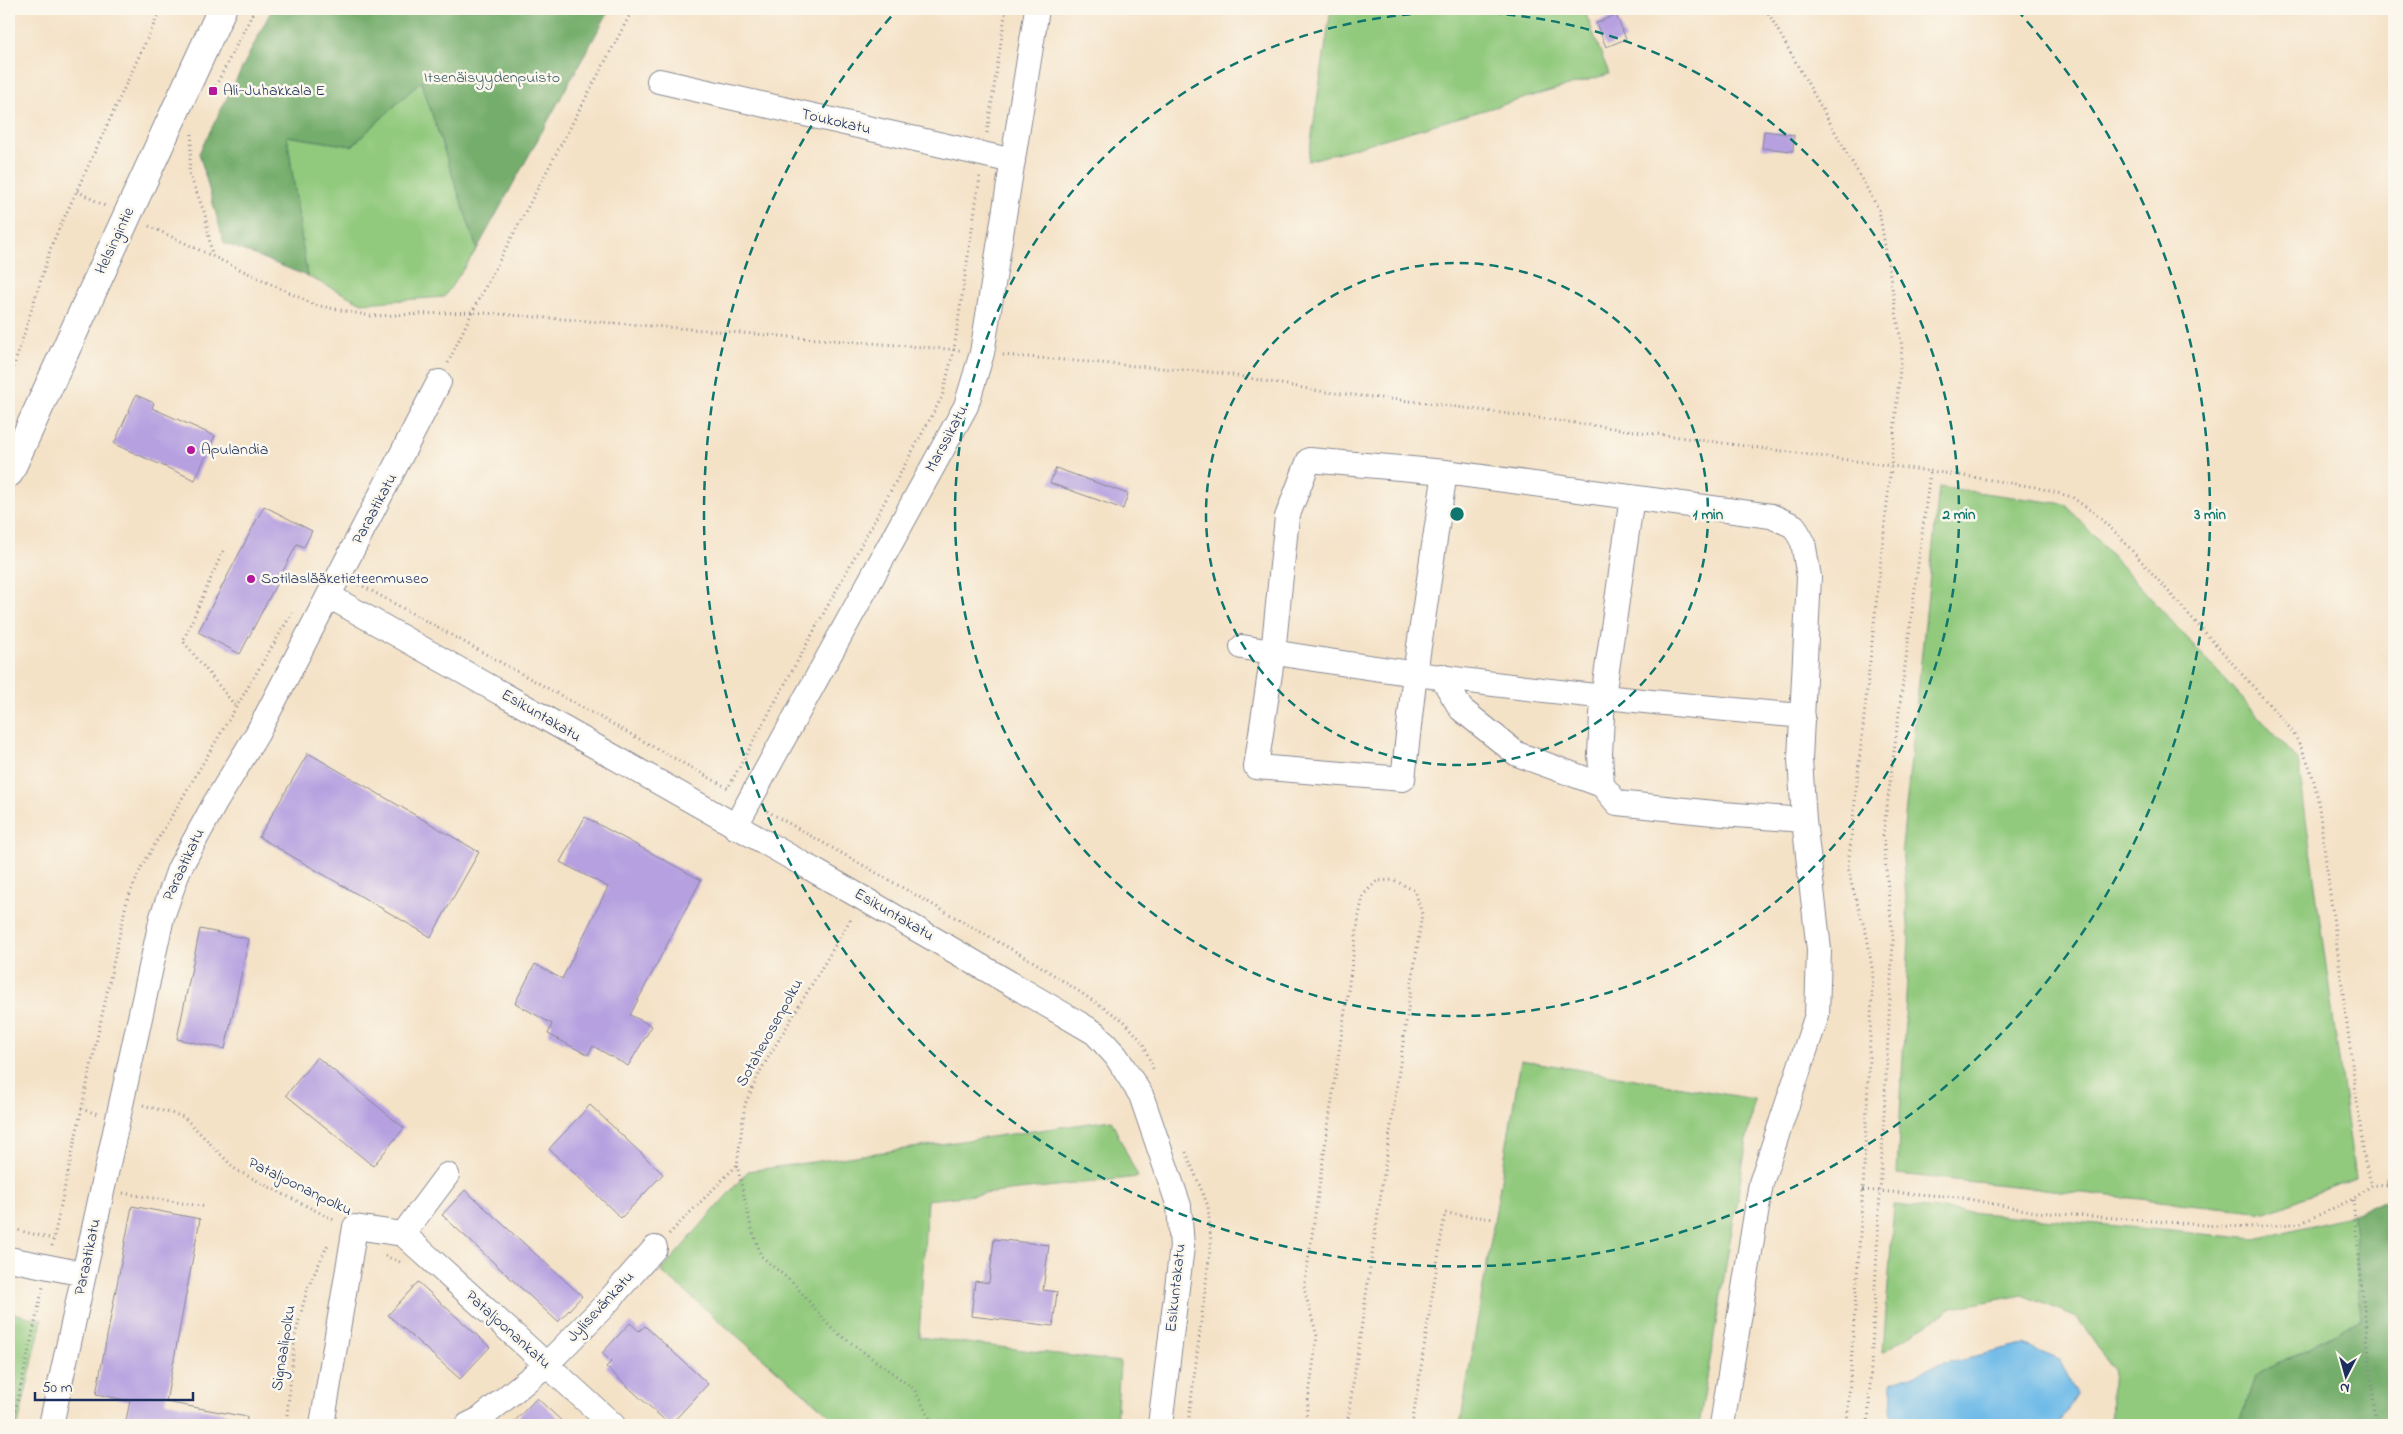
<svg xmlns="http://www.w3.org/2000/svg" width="2403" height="1434" font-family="'Indie Flower',sans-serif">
<rect width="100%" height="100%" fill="#fbf7ec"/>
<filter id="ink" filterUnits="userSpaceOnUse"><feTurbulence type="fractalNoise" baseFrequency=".02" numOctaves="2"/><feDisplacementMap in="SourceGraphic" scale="10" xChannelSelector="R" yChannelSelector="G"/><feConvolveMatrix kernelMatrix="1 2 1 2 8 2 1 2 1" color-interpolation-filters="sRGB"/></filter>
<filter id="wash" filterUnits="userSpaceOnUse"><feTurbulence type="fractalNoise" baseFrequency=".0096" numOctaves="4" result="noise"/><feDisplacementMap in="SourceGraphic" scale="20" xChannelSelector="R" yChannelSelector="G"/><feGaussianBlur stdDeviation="1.12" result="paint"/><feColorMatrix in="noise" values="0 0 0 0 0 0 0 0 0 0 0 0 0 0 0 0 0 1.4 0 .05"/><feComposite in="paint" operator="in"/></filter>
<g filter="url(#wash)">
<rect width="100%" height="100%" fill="#f4e2c7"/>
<path fill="#91c97d" stroke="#567c6e" d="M1331,9H1584L1609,74L1308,161Z
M421,81L477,249L444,297L362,303L307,276L287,136L352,146Z
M1939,487L2065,504L2298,760L2355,1178L2266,1212L1897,1174L1909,938L1902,846Z
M1521,1060L1754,1099L1699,1425H1460Z
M1111,1120L1138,1177L927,1200L919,1337L1120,1362L1116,1425H841L661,1271L748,1171Z
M1894,1205L2256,1239L2353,1215L2361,1319L2255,1377L2238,1425H2109L2113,1370L2077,1317L2023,1295L1952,1308L1883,1352Z
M9,1312L42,1320L18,1425H9Z"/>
<path fill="#74ad6c" stroke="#486e65" d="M272,9H610L477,249L421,81L352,146L287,136L307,276L224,243L199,153Z
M2394,1174V1425H2238L2255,1377L2361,1319L2353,1215L2388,1198L2385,1176Z"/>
<path fill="#6fbbe8" stroke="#4575a3" d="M2024,1345L2060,1360L2077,1395L2058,1425H1913L1891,1417L1892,1383L1940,1364Z"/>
<g id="blocks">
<path fill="#b6a0e0" d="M1616,15L1626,39L1606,47L1596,23Z
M1764,131L1794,135L1793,151L1762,148Z
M136,395L154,403L152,408L215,436L195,480L114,444Z
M1056,468L1128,494L1123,509L1050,483Z
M264,506L312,531L304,547L297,544L240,654L198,632Z
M308,753L479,852L431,937L259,837Z
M585,817L701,880L630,1015L652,1026L628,1066L593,1046L588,1055L548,1034L552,1024L515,1003L535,964L562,979L608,887L560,862Z
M200,929L249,939L225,1049L177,1039Z
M317,1057L404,1128L373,1166L286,1095Z
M590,1105L663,1174L621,1218L549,1149Z
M465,1190L582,1296L558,1322L442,1215Z
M132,1206L200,1219L166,1402L247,1417L246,1425H125L130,1401L96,1394Z
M994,1239L1049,1245L1043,1290L1057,1292L1053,1326L971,1316L975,1281L989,1283Z
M418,1282L490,1347L460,1379L388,1315Z
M630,1323L639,1331L645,1326L708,1384L670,1425L606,1367L611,1362L602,1353Z
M537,1398L566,1425H511Z"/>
</g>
</g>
<g filter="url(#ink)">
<use href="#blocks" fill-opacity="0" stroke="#888892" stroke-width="1"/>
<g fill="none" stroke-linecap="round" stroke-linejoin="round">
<defs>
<path id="minor" d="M659,81L1013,161
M1445,472L1309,460L1287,517L1273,653L1256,767L1403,779L1415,673L1445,472L1771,516L1794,526L1803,542L1809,577L1800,759L1804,820L1819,950L1817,1015L1761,1183L1722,1425
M1632,497L1603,697L1600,754L1602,785L1617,803L1723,814L1804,820
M329,596C585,741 842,884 1095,1033L1116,1056L1141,1095L1179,1206L1182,1247L1160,1425
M1242,647C1427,679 1615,700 1803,716
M1441,676L1461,709L1517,754L1602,785
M735,827L966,406L982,353L1037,9
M403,1234L613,1425
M403,1234L447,1175
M9,1259L84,1274
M51,1425L162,917L179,869L215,803L257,734L439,382
M322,1425L355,1227L403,1234
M468,1425L480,1419L546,1365L603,1307L655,1248"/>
<path id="major" d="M9,473L222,9"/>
</defs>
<use href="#minor" stroke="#888892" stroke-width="26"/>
<use href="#major" stroke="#888892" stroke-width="30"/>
<path stroke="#888892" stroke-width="3" stroke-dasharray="1 4" stroke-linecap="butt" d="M1766,9L1879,210L1902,347L1891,466L1848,866L1852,886L1867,936L1873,974L1863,1190L1847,1425
M211,95L255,9
M987,133L1006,9
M192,134L189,173L205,214L212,255
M77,191L105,206
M149,226L315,305L371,316L472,312L960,350
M1003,355L1221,373L1325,392L1428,403L1959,475L2035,487L2072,497L2094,513L2118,535L2290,728C2305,752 2313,772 2318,800L2365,1163L2372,1185
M448,363L472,312L633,9
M9,382L52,244L161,9
M223,551L183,641L237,708
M359,584L728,788L942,397L954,349L980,176
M767,811L1034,962L1124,1021L1143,1043L1154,1071
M143,1105L184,1117L236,1170L336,1221
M81,1109L98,1114
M1186,1152L1208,1206L1211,1243L1188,1425
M737,1165L750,1223L761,1256L795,1285L832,1329L914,1389L931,1421V1425
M1863,1190L1958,1197L2036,1212L2218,1226L2262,1227L2301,1223L2353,1199L2372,1185L2394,1186
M123,1193L206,1207
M2353,1200L2376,1425
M9,1228L53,1239
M669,1234L737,1165L745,1104L762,1068L852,917
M52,1246L127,900L142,866L292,613
M385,1256L400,1262
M12,1425L43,1287
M286,1425L295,1336L307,1290L329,1242
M1305,1425L1317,1336L1304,1289L1359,916L1363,895L1377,881L1394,880L1415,891L1422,914L1347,1425
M1412,1425L1445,1213L1495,1219
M1868,1425L1893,940L1883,837L1930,472"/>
<use href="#minor" stroke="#fff" stroke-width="24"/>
<use href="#major" stroke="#fff" stroke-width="28"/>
</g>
</g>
<g fill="none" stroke="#0f766e" stroke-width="2.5" stroke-dasharray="9 6">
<circle cx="1457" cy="514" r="251"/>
<circle cx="1457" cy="514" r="502"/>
<path d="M2017 10A753 753 0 1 1 897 10"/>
</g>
<g fill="#b5179e" stroke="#fbf7ec" stroke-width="2">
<rect x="208" y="86" width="10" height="10" rx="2.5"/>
<circle cx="191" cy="450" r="5"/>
<circle cx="251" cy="579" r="5"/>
</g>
<g text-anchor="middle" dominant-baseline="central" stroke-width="5" stroke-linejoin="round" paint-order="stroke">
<g font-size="16" fill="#3e5d67" stroke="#fbf7ec">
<text x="492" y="78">Itsenäisyydenpuisto</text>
</g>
<g font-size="16" fill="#1b2f5e" stroke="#fbf7ec" text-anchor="start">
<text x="223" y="91">Ali-Juhakkala E</text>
<text x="201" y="450">Apulandia</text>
<text x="261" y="579">Sotilaslääketieteenmuseo</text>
</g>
<g font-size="16" fill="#1b2f5e" stroke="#fbf7ec">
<text transform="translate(836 122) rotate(13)">Toukokatu</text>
<text transform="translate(115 241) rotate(-65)">Helsingintie</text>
<text transform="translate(947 439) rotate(-62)">Marssikatu</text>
<text transform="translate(375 509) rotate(-62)">Paraatikatu</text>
<text transform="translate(541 716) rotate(30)">Esikuntakatu</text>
<text transform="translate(184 865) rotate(-65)">Paraatikatu</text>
<text transform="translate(894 915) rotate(30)">Esikuntakatu</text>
<text transform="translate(770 1033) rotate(-61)">Sotahevosenpolku</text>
<text transform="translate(300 1187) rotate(26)">Pataljoonanpolku</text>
<text transform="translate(88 1257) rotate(-78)">Paraatikatu</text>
<text transform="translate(1176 1288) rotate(-84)">Esikuntakatu</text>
<text transform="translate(601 1307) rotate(-47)">Jylisevänkatu</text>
<text transform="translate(508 1330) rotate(42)">Pataljoonankatu</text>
<text transform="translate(284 1348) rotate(-81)">Signaalipolku</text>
</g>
</g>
<circle cx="1457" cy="514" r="8" fill="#0f766e" stroke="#fbf7ec" stroke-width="2.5"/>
<g font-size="15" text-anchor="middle" font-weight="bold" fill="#0f766e" stroke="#fbf7ec" stroke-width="5" stroke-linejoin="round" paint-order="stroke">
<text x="1708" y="519">1 min</text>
<text x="1959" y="519">2 min</text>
<text x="2210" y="519">3 min</text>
</g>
<rect width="2403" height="1434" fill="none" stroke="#fbf7ec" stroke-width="30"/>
<g transform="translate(2346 1376) rotate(186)" stroke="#fbf7ec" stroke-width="4" paint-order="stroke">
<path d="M0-4L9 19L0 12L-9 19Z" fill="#1b2f5e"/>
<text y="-8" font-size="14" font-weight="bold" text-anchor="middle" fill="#1b2f5e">N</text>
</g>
<path d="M35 1392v8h158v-8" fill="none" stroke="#1b2f5e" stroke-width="2.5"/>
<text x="42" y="1392" font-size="15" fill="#1b2f5e" stroke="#fbf7ec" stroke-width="4" paint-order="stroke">50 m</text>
</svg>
